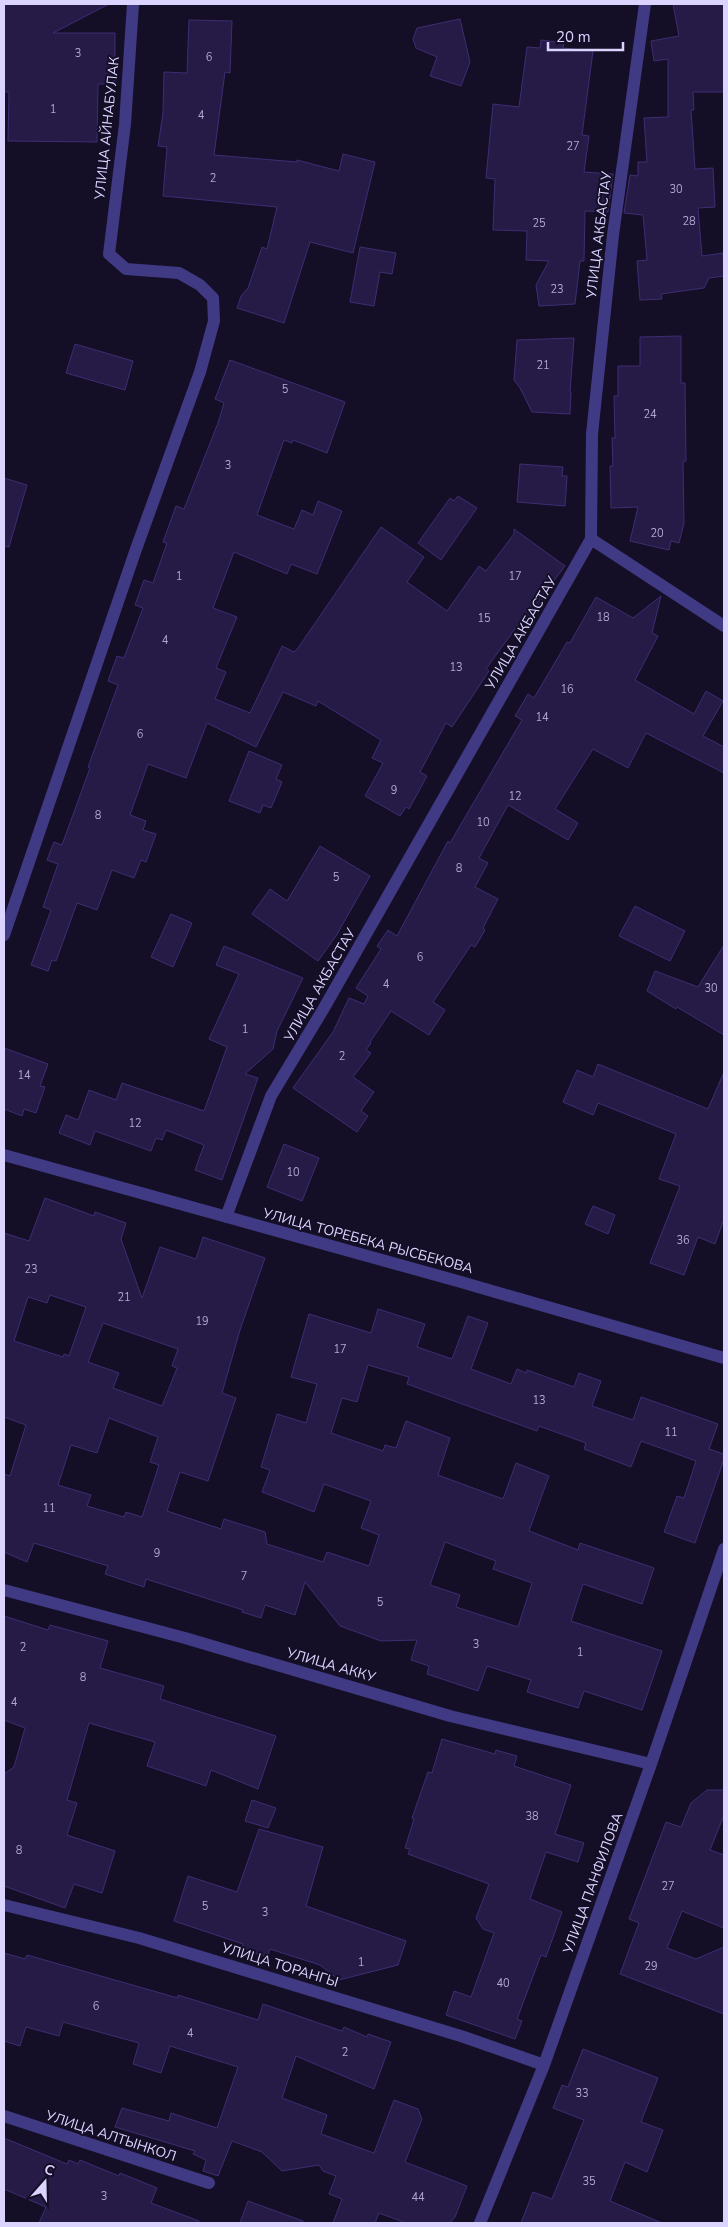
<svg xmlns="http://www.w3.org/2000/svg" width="728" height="2227" font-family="'Nunito Sans',sans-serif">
<rect width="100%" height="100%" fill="#140f26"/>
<path fill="#261b47" stroke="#3e2d73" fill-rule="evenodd" d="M4,4H109L53,33H115V84H98L97,142L8,141L9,92H4Z
M673,4H724V92H693L694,110H691L695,169L713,168L715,207L698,208L702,256L723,253L724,276L709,278L704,288L661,294L662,299L640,300L637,261L647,260L643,215L624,213L630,175L638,176V162H647L644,118L668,117V59L654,61L651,41L679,36Z
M460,19L470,62L461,86L430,76L437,57L416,48L413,39L417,28Z
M189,20L232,21L230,73L225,72L214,155L297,162V160L339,171L343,154L375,162L353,253L310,242L284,323L237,308L241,296L248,288L262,247L267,249L277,207L163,196L167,147L158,146L163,113L164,72L187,73Z
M541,40L564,43L563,48L593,51L582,135L589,136L584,172L613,174L608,212L585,211L584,261H580L575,304L539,306L536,285L549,261L526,260L527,231L493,230L495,179L486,178L493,104L519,107L527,47L540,48Z
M360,247L396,253L392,274L380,272L374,306L350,302Z
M681,336V383H685L686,461L683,462L684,523L679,543L671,541L669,550L630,541L638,507L611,508L610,466H613L612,438H615L614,396H618V366H640V337Z
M574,338L570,392H571L570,414L532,412L520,388L514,380L517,340Z
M75,344L133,361L125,390L66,373Z
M230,360L345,402L327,453L293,440L292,443L284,440L257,515L294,529L302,510L313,515L318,501L342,511L317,574L291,564L287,574L234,552L213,608L237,617L216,668L226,672L215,699L250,713L282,646L294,652L298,648L381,527L424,557L407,582L447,611L479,566L486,571L514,534V529L565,566L543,595L546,598L528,623L522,619L486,669L489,671L452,727L446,723L420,772L427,776L409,809L406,807L400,816L365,796L383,763L372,758L381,740L318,701L316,706L283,692L256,747L207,723L186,778L148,764L130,815L146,821L143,830L156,834L146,862L141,860L134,878L112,870L97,910L77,903L56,961L52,960L48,971L31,965L51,910L43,907L58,864L47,860L54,842L62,845L90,768L88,767L118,685L108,681L117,656L124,658L143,608L135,605L144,580L153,583L167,543L163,542L176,506L184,509L218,423L224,403L215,399Z
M520,464L563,467L562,476H567L565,506L517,502Z
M4,478L27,485L9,547L4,546Z
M458,496L477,508L441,560L418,543L450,498L454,501Z
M661,596L652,633L658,636L635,680L694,714L706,691L723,701L703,736L724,747V773L646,733L628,768L593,749L555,809L578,823L568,840L508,805L479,858L488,863L475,887L498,899L483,928L485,930L475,947L471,945L433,1002L445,1010L429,1035L391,1011L370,1042L371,1043L366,1050L371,1053L353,1077L374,1092L361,1111L368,1116L357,1132L293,1088L333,1032L349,998L364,1004L368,996L356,988L381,949L377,946L388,930L397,936L448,841L450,843L522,720L515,716L528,694L534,698L567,642L570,643L596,597L633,618Z
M249,751L282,765L276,779L282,782L271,808L263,805L260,813L229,801Z
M320,846L370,876L336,936L318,961L252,914L270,889L287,901Z
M635,906L685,931L670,961L619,936Z
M171,914L192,923L173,967L151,957Z
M724,945V1035L677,1007L676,1009L647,991L655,971L698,987Z
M224,946L303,978L277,1031L273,1049L245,1074L258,1078L222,1180L195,1170L204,1145L166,1130L162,1140L156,1138L151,1151L95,1131L90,1145L59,1133L66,1115L78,1120L89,1090L116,1100L122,1083L204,1111L227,1047L209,1039L239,974L216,965Z
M4,1048L48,1064L40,1086L45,1087L36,1113L24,1109L22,1116L4,1109Z
M598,1064L708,1109L724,1072V1219L715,1244L698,1237L684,1275L650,1263L680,1186L659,1179L676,1134L598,1103L593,1115L563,1102L577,1070L593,1077Z
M284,1144L319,1158L302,1201L267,1187Z
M45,1198L94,1216L95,1212L126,1223L121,1239L142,1298L160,1247L196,1259L203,1237L265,1258L240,1330L222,1393L236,1398L208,1481L180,1472L167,1511L221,1529L224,1519L265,1532L267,1544L323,1562L327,1552L369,1566L379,1535L361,1528L371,1501L324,1484L314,1512L262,1492L270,1470L261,1467L277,1414L306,1423L317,1384L291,1377L309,1314L371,1333L378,1309L425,1324L417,1347L452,1359L468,1316L488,1323L471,1369L511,1384L517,1369L526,1373L527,1370L574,1387L579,1373L601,1381L592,1406L633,1420L641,1397L718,1424L709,1449L724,1454V1459L695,1543L664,1532L677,1496L684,1498L696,1461L641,1441L631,1467L584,1449L586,1443L539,1426L537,1431L407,1384L409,1377L368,1365L357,1402L342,1398L331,1433L383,1451L385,1445L396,1448L406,1421L450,1438L438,1475L503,1499L516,1463L549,1476L529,1531L578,1550L580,1543L654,1568L642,1604L583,1584L571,1621L662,1651L642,1710L584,1691L578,1708L527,1692L531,1680L487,1666L478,1691L427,1674L429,1666L411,1660L417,1640L381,1641L340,1626L305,1582L295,1615L265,1605L261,1618L242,1612L243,1610L146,1579L144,1587L105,1574L108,1566L34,1543L27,1562L4,1552V1474L10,1476L26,1425L4,1417V1233L29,1241ZM50,1295L86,1307L69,1356L64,1354L63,1357L14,1341L28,1297L47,1303ZM103,1323L178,1349L172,1366L177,1368L162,1406L113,1388L119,1373L88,1362ZM109,1418L158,1437L150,1462L159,1465L142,1517L126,1512L124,1517L87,1506L91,1495L58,1485L71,1445L97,1453ZM445,1542L496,1561L493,1569L532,1583L518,1627L456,1607L460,1595L430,1585Z
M593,1206L615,1215L608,1234L585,1224Z
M4,1616L48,1630L50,1625L108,1641L100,1668L164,1686L160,1699L276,1736L258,1789L211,1770L206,1786L147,1766L155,1742L89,1723L67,1800L77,1803L67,1835L115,1851L102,1893L74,1884L65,1908L4,1886V1774L14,1767L25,1728L4,1720Z
M442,1739L495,1754L496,1750L517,1756L514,1766L571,1785L555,1834L584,1843L578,1862L546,1852L530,1899L562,1912L546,1957L541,1955L517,2019L522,2021L515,2039L446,2015L454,1991L471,1997L494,1933L483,1929L476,1918L489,1884L408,1854L410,1849L405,1848L414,1819L412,1818L428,1772L432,1773Z
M707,1790H724V1815L710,1850L724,1855V1928L682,1911L667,1948L696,1959L724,1947V2014L620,1974L639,1923L629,1919L666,1822L681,1827L691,1803Z
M252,1800L276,1808L268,1828L245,1821Z
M259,1829L323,1847L306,1906L406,1941L398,1965L339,1980L320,1965L270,1949L267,1957L242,1949L243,1944L174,1921L188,1876L237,1892Z
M4,1953L25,1959L27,1955L178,1998V1995L258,2020L263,2004L342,2031L344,2027L367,2037L368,2034L391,2042L374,2089L296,2056L282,2098L327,2115L321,2134L374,2153L394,2100L418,2109L422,2119L405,2162L467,2186L455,2217L450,2223H406L379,2213L375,2223H333L342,2199L329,2194L336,2176L323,2171L319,2165L282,2171L262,2152L232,2141L218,2176L203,2171L206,2160L193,2154L195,2151L115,2127L122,2108L169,2121L171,2113L217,2128L238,2067L170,2046L161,2073L133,2064L139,2043L63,2022L59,2036L26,2027L20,2046L4,2041Z
M583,2049L658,2078L641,2122L663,2130L647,2172L625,2162L610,2201L662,2223H521L533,2192L552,2199L584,2120L553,2108L562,2085L568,2087Z
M4,2138L67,2164L69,2160L78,2164L80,2160L119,2176L120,2173L157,2188L151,2203L199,2221V2223H39L46,2207L4,2189Z
M248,2201L303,2221V2223H240Z"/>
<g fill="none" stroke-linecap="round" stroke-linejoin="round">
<path stroke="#403a85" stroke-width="12" d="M591,539L724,626
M4,935L135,552L200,372L214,321L213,298L200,285L179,273L126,269L109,254L125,124L133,4
M4,1155L461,1282L724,1358
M226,1217L271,1096L324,1008L591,539L592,434L613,235L645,4
M4,1590L185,1638L450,1716L651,1764
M4,1905L139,1938L464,2037L544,2065
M4,2116L209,2183
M480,2223L544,2065L651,1764L724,1549"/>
</g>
<g text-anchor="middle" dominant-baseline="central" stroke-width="4" stroke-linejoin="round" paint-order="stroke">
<g font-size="11" fill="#aea6d1">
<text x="78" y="53">3</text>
<text x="209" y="57">6</text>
<text x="53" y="109">1</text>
<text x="201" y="115">4</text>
<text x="573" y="146">27</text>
<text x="213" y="178">2</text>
<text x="676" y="189">30</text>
<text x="689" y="221">28</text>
<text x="539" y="223">25</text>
<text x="557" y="289">23</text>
<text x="543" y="365">21</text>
<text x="285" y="389">5</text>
<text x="650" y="414">24</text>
<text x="228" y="465">3</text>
<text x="657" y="533">20</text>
<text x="179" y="576">1</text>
<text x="515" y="576">17</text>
<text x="603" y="617">18</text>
<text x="484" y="618">15</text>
<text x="165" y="640">4</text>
<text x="456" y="667">13</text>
<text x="567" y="689">16</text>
<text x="542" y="717">14</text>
<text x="140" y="734">6</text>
<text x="394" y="790">9</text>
<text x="515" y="796">12</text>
<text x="98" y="815">8</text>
<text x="483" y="822">10</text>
<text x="459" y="868">8</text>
<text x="336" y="877">5</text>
<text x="420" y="957">6</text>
<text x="386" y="984">4</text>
<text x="711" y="988">30</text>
<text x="245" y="1029">1</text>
<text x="342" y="1056">2</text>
<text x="24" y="1075">14</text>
<text x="135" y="1123">12</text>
<text x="293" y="1172">10</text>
<text x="683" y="1240">36</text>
<text x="31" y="1269">23</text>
<text x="124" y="1297">21</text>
<text x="202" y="1321">19</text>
<text x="340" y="1349">17</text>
<text x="539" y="1400">13</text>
<text x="671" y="1432">11</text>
<text x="49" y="1508">11</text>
<text x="157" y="1553">9</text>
<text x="244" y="1576">7</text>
<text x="380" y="1602">5</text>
<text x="476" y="1644">3</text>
<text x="23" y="1647">2</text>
<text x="580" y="1652">1</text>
<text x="83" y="1677">8</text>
<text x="14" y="1702">4</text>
<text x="532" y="1816">38</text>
<text x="19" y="1850">8</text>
<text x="668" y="1886">27</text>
<text x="205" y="1906">5</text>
<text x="265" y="1912">3</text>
<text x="361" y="1962">1</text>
<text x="651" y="1966">29</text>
<text x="503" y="1983">40</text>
<text x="96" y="2006">6</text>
<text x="190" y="2033">4</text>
<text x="345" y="2052">2</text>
<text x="582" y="2093">33</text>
<text x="589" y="2181">35</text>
<text x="104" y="2196">3</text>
<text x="418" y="2197">44</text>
</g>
<g font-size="14" fill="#dbd4ff" stroke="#140f26">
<text transform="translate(107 128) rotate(-84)">УЛИЦА АЙНАБУЛАК</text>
<text transform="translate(599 235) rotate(-83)">УЛИЦА АКБАСТАУ</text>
<text transform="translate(521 633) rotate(-60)">УЛИЦА АКБАСТАУ</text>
<text transform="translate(320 985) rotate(-60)">УЛИЦА АКБАСТАУ</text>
<text transform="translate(368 1241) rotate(15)">УЛИЦА ТОРЕБЕКА РЫСБЕКОВА</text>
<text transform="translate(331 1665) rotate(16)">УЛИЦА АККУ</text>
<text transform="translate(593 1883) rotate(-70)">УЛИЦА ПАНФИЛОВА</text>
<text transform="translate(280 1965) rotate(17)">УЛИЦА ТОРАНГЫ</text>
<text transform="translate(111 2136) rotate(18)">УЛИЦА АЛТЫНКОЛ</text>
</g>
</g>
<rect width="728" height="2227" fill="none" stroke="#dbd4ff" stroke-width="10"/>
<g transform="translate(45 2182) rotate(20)" stroke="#140f26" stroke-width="4" paint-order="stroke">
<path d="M0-4L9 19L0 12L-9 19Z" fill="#dbd4ff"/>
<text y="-8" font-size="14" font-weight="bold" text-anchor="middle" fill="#dbd4ff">С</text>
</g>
<path d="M548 42v8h75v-8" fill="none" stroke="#dbd4ff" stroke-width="2.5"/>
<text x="556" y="42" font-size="15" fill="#dbd4ff" stroke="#140f26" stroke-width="4" paint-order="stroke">20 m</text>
</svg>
